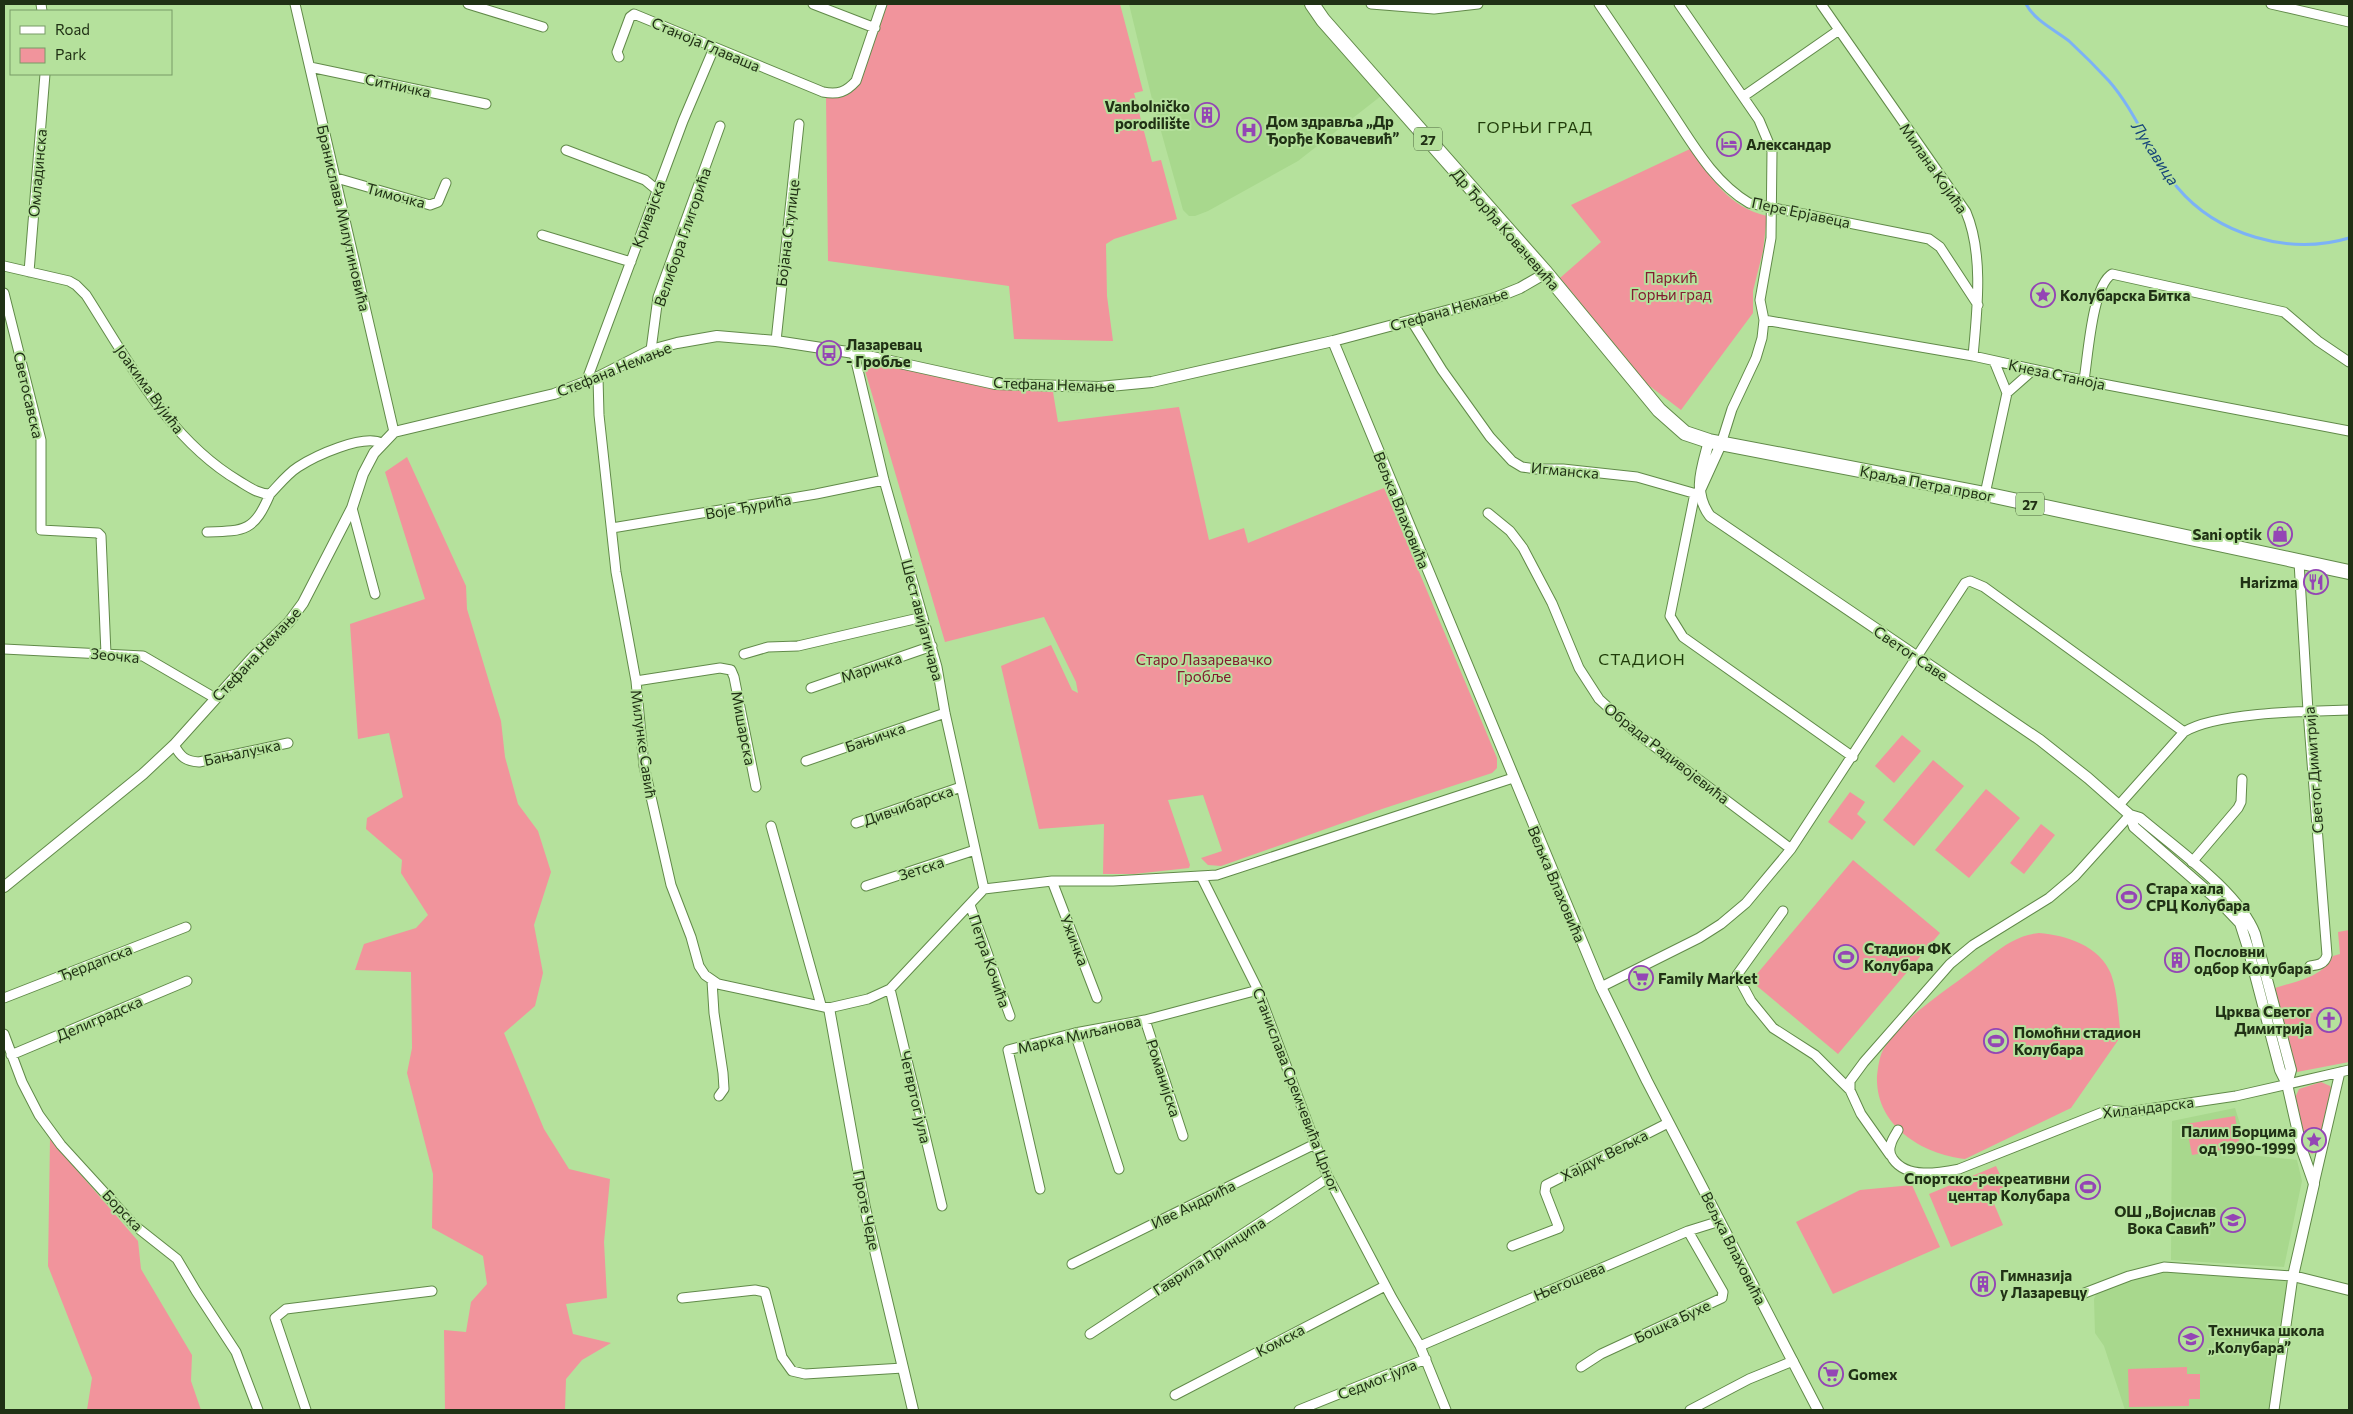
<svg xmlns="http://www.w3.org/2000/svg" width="2353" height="1414" font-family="Commissioner,sans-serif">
<rect width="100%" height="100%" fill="#b5e19c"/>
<path fill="#a8d88d" d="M1129,4H1308L1381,96L1298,161L1208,211L1195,216H1189L1183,210L1180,199L1152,99Z
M2235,1108L2250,1155L2297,1160L2302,1181L2284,1267L2171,1260L2172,1121Z
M2157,1268L2293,1276L2274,1410H2125L2104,1346L2095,1333L2094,1299L2097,1292Z"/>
<path fill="#f1949c" d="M887,4H1120L1143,91L1134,93L1152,162L1161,160L1177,219L1114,239L1106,244L1107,296L1113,341L1014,339L1009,286L828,261L826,97C841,100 848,96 859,85Z
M1690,149C1713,179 1728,207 1767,216L1763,251L1753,291V313L1681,410L1647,384L1560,278L1601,242L1571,205Z
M861,357L983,387L1053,392L1058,422L1179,407L1209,540L1244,528L1248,543L1384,488L1497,758V768L1492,773L1382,809L1221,866L1208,865L1201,858L1222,851L1203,795L1168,800L1190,865L1189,868L1134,874H1103L1104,824L1039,829L1001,666L1051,645L1072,690L1078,693L1076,682L1044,617L945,642Z
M407,457L466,586L467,609L501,721L505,757L518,804L538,831L551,872L534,925L543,973L535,1006L504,1033L544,1129L569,1169L610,1179L604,1242L607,1298L566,1304L573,1334L611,1343L582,1360L566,1379L565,1410H445L444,1330L466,1332L471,1302L487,1284L483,1256L432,1228L433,1174L407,1073L412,1048L411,972L355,970L364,944L416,928L428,915L401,873L402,860L366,829L367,818L403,797L389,733L358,739L350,624L425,599L385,472Z
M1902,735L1921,751L1894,783L1875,766Z
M1933,760L1964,786L1914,846L1883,820Z
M1986,789L2020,818L1969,878L1935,850Z
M1850,792L1865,802L1857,814L1866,822L1852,840L1828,822Z
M2041,824L2055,835L2024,874L2010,863Z
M1853,860L1940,933L1838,1054L1751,981Z
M2349,930V1062L2297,1072L2275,988C2296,981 2322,978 2333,956L2340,954L2338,932Z
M2039,933C2066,935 2100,946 2111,974C2118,993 2118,1016 2121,1036L2071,1108L1965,1159C1921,1154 1875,1125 1877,1076C1878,1068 1879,1058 1883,1050C1904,1016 1943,993 1974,969C1986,960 1998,949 2011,942C2020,937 2029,934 2039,933Z
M2321,1082L2330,1086L2332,1089L2318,1150L2312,1154L2307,1150L2294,1100L2299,1089Z
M2235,1116L2240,1147L2192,1155L2186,1124Z
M50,1139L138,1241L141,1269L192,1355L191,1381L201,1410H87L92,1378L48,1266Z
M1996,1166L2008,1192L1992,1199L2003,1225L1951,1247L1929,1194Z
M1912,1185L1940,1247L1833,1294L1796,1222L1860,1190Z
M2187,1367V1374H2200V1399H2189V1406L2129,1407L2128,1369Z"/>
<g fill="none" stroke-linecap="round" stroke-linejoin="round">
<path stroke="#7cb2f6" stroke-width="3" d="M2026,4C2035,21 2055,30 2069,41C2083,54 2096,67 2109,81C2137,113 2150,154 2177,187C2217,235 2289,256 2349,238"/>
<defs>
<path id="minor" d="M41,4L42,11
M295,4L394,432
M468,4L543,27
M813,4L875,28
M1371,4L1434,9L1478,4
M1599,4C1622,38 1645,72 1668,107C1691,141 1712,181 1749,203L1929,239L1940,247L1978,305
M1679,4L1759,120L1772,151L1771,238L1760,300L1764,320L1762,338L1756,358L1732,409L1721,444
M1821,4L1966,212C1984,254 1977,312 1973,356
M2271,4L2349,22
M619,57L617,52L630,17L634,14L823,92C838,95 846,92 856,81L882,4
M310,67L486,104
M1744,96L1839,30
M566,150L645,180L657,190
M333,177L430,205L438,202L446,183
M542,235L631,262
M4,266L69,281L76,285L86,295C129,362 168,439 239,481C249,487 258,494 270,494C278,486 287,474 298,467C315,456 362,434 382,443
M29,272L45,74
M4,293L41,440V530L98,533L101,536L106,654
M1411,320L1442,370L1490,437L1512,461L1522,467L1536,469H1563L1637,477L1700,495
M1764,320L1973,356L2087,381L2349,431
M776,341L799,124
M651,350L658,297L720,126
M854,353L884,480L937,667L945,713L984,889
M598,377L599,415L616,572L636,681L644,766L671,885L691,937L699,966L705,975L718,984L829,1008L868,999L890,989L984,889L1052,881H1113L1217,875L1513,778
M2084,380C2088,357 2092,286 2112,274L2284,312L2318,341L2349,362
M586,382L683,121L714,48
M2007,393L2033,370
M1695,493L1670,616L1683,637L1853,757
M1985,494L2007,393L1994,361
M352,508L375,594
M1488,513L1510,531L1523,548L1552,603L1579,668L1599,699L1634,731L1791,849
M612,528L816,494L884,480
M207,532C246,531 254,531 270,494
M2299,562L2308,711L2327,955C2325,964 2318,965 2310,966
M4,649L143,656L215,698
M744,654L768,647L798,646L923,617
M636,681L720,668L731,670L734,677L756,787
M811,688L932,646
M174,745C181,757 185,761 199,762L288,743
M806,761L945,713
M2119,805L2184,732C2215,712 2310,711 2349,710
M856,823L961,787
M771,826L821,1005
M2192,862L2238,808L2241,802L2242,779
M1201,876L1258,990L1327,1175L1392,1298L1420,1346L1446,1410
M1052,881L1097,998
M866,886L975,850
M970,905L1010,1016
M1783,911L1737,975L1751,1001L1773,1028L1815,1055L1850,1090
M712,981L714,1013L723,1073L724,1089L719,1096
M1601,987L1699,938L1721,924L1746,903L1791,849L1965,583L1970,581L1984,587L2184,732
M890,989L942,1206
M4,998L186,927
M1145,1020L1183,1136
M1075,1033L1119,1169
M4,1034L22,1082L39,1115L61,1145L134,1225L177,1259L196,1291L236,1352L258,1410
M11,1055L187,981
M1898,1130C1896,1134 1892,1139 1891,1144C1889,1149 1890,1155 1893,1159C1907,1179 1938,1173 1959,1169L2108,1110L2128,1112L2236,1096L2349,1070
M1890,1155L1861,1114L1850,1090V1081L1864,1062L1950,964L1973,945L2049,898L2075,876L2130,815
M2314,1184L2340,1072
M1040,1189L1008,1050L1075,1033L1145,1020L1258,990
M1512,1246L1559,1228L1545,1192L1546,1185L1668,1123
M1072,1264L1315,1144
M2082,1294L2129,1276L2164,1267L2293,1276L2274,1410
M682,1298L755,1290L765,1292L782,1357L792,1371L805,1374L903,1368
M1090,1334L1328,1178
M1420,1346L1688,1231L1720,1221
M1581,1367L1601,1354L1722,1298L1723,1292L1688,1231
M1175,1395L1385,1286
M306,1410L275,1318L286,1309L432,1291
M1299,1410L1426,1359
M1690,1410L1749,1379L1793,1361"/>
<path id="tertiary" d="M1333,341L1601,987L1647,1081L1818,1410
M1709,441C1702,468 1692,492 1710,516L2040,740L2088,778L2130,815L2140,818C2175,848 2239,892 2255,934L2291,1070L2287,1084
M1701,488L1721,444
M2130,815L2134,827L2221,903L2240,923L2248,948L2280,1070L2287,1084L2302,1150L2314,1184L2293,1276L2349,1290
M4,887L143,774L174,745L253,657L289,622L303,603L352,508L363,474L374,453L394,432L554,394L598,377L651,350L677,343L717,336L776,341L854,353L995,384L1099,387L1152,382L1333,341L1495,298L1520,288L1546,273
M829,1008L865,1208L913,1410"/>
<path id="primary" d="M1312,4L1323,20L1546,273L1659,410L1685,433L1709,441L1985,494L2349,572"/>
</defs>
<use href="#minor" stroke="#618a49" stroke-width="11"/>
<use href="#tertiary" stroke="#618a49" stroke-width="12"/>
<use href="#primary" stroke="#618a49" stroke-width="16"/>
<use href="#minor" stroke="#fff" stroke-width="9"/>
<use href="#tertiary" stroke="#fff" stroke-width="10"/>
<use href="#primary" stroke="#fff" stroke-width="14"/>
</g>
<defs>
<symbol id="building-ring" viewBox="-11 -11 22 22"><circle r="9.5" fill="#b5e19c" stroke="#9445b5" stroke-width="1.5"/><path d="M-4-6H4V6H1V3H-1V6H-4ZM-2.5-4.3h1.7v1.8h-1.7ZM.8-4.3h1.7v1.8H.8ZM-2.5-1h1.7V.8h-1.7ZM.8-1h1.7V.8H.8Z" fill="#9445b5"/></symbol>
<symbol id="hospital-ring" viewBox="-11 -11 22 22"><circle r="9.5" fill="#b5e19c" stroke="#9445b5" stroke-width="1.5"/><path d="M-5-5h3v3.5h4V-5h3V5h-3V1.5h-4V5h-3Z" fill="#9445b5"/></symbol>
<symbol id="hotel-ring" viewBox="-11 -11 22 22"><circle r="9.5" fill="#b5e19c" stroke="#9445b5" stroke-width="1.5"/><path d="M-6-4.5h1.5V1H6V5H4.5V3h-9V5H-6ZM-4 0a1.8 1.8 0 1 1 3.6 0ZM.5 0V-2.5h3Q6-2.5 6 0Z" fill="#9445b5"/></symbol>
<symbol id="sight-ring" viewBox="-11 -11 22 22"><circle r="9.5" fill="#b5e19c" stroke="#9445b5" stroke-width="1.5"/><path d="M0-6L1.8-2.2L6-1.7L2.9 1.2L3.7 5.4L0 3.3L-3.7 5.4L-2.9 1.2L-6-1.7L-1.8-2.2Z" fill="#9445b5"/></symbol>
<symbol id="bus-ring" viewBox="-11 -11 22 22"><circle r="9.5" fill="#b5e19c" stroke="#9445b5" stroke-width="1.5"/><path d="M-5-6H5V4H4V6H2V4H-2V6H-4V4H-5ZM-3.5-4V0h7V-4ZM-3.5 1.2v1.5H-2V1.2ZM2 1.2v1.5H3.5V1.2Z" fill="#9445b5"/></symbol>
<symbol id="shop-ring" viewBox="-11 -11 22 22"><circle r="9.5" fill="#b5e19c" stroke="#9445b5" stroke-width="1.5"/><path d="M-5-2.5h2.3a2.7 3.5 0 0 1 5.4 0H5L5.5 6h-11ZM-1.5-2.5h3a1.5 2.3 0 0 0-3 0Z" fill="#9445b5"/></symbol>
<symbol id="restaurant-ring" viewBox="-11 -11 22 22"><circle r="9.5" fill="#b5e19c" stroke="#9445b5" stroke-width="1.5"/><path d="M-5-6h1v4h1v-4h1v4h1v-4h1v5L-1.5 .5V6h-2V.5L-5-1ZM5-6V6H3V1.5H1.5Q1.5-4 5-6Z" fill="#9445b5"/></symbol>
<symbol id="stadium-ring" viewBox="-11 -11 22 22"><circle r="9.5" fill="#b5e19c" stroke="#9445b5" stroke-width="1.5"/><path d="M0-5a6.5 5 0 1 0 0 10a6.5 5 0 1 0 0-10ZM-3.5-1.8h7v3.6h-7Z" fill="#9445b5"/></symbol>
<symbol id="supermarket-ring" viewBox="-11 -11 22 22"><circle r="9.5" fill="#b5e19c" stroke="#9445b5" stroke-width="1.5"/><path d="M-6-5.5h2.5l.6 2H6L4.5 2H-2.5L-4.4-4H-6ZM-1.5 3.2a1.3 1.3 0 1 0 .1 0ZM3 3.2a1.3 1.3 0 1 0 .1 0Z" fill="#9445b5"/></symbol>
<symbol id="church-ring" viewBox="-11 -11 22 22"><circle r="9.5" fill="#b5e19c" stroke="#9445b5" stroke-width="1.5"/><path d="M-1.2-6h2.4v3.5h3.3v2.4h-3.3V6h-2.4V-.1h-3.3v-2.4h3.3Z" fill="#9445b5"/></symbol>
<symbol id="school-ring" viewBox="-11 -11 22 22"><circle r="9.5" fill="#b5e19c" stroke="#9445b5" stroke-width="1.5"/><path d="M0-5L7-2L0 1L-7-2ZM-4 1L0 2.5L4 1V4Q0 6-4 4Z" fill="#9445b5"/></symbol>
</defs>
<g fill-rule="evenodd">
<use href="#building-ring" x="1193" y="101" width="28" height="28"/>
<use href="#hospital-ring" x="1235" y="116" width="28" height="28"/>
<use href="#hotel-ring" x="1715" y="130" width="28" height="28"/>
<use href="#sight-ring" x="2029" y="281" width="28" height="28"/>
<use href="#bus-ring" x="815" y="339" width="28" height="28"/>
<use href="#shop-ring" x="2266" y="520" width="28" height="28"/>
<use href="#restaurant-ring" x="2302" y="568" width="28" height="28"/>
<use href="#stadium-ring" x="2115" y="883" width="28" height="28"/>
<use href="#stadium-ring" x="1832" y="943" width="28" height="28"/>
<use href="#building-ring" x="2163" y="946" width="28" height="28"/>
<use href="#supermarket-ring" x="1627" y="964" width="28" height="28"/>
<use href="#church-ring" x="2315" y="1006" width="28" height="28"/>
<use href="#stadium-ring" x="1982" y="1027" width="28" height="28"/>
<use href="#sight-ring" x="2300" y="1126" width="28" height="28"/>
<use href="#stadium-ring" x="2074" y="1173" width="28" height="28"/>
<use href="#school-ring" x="2219" y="1206" width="28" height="28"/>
<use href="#building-ring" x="1969" y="1270" width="28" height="28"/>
<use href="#school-ring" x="2177" y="1325" width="28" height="28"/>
<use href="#supermarket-ring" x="1817" y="1360" width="28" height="28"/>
</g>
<g text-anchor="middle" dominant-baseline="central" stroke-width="4" stroke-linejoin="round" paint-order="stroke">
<g fill="#b5e19c" stroke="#4d663e" stroke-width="1">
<rect x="1414" y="127.5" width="28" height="23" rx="4"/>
<rect x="2016" y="492.5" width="28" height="23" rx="4"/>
</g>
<g font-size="14" font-weight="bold" fill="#203115">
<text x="1428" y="139">27</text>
<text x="2030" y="504">27</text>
</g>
<g font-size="15" fill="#203115" stroke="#b5e19c">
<text transform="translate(706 44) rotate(23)">Станоја Главаша</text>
<text transform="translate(398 85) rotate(12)">Ситничка</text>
<text transform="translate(1934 168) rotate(55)">Милана Којића</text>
<text transform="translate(37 173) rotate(-85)">Омладинска</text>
<text transform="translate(396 195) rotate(15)">Тимочка</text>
<text transform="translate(1801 212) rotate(12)">Пере Ерјавеца</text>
<text transform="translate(648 214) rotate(-70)">Кривајска</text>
<text transform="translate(344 218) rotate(77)">Бранислава Милутиновића</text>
<text transform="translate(1506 229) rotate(49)">Др Ђорђа Ковачевића</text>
<text transform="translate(787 233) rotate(-83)">Бојана Ступице</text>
<text transform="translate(682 237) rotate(-71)">Велибора Глигорића</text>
<text transform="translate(1449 309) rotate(-16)">Стефана Немање</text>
<text transform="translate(614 369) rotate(-22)">Стефана Немање</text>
<text transform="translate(2057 374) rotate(12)">Кнеза Станоја</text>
<text transform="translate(1054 384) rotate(2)">Стефана Немање</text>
<text transform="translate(150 389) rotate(54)">Јоакима Вујића</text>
<text transform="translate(29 395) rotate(77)">Светосавска</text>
<text transform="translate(1565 470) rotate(5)">Игманска</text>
<text transform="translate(1927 483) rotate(11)">Краља Петра првог</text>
<text transform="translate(748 506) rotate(-10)">Воје Ђурића</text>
<text transform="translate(1402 510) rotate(68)">Вељка Влаховића</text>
<text transform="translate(923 620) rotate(75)">Шест авијатичара</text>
<text transform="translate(1911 653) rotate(34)">Светог Саве</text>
<text transform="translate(256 654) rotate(-47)">Стефана Немање</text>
<text transform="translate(115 655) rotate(5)">Зеочка</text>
<text transform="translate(871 667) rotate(-19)">Маричка</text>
<text transform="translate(744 728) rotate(79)">Мишарска</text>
<text transform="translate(875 737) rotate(-19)">Бањичка</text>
<text transform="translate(644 744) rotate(82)">Милунке Савић</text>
<text transform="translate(242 752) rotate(-12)">Бањалучка</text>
<text transform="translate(1667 753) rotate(38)">Обрада Радивојевића</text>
<text transform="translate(2313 770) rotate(-94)">Светог Димитрија</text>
<text transform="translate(908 805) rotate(-19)">Дивчибарска</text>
<text transform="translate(921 868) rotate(-18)">Зетска</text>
<text transform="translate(1557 884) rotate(67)">Вељка Влаховића</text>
<text transform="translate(1075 940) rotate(69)">Ужичка</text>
<text transform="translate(990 961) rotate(71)">Петра Кочића</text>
<text transform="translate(95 962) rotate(-21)">Ђердапска</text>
<text transform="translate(99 1018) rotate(-23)">Делиградска</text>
<text transform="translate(1079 1034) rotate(-13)">Марка Миљанова</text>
<text transform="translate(1164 1078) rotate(72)">Романијска</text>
<text transform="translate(1297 1090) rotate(69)">Станислава Сремчевића Црног</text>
<text transform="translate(916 1097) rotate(77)">Четвртог јула</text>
<text transform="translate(2148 1107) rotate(-7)">Хиландарска</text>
<text transform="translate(1604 1155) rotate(-27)">Хајдук Вељка</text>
<text transform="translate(1193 1204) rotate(-26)">Иве Андрића</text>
<text transform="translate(123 1210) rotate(46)">Борска</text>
<text transform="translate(867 1210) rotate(78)">Проте Чеде</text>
<text transform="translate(1734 1248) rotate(63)">Вељка Влаховића</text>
<text transform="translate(1209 1256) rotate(-33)">Гаврила Принципа</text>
<text transform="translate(1569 1281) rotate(-23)">Његошева</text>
<text transform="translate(1672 1321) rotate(-25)">Бошка Бухе</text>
<text transform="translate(1280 1340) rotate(-28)">Комска</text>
<text transform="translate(1377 1379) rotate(-22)">Седмог јула</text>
</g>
<g font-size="15" font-weight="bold" fill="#203115" stroke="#b5e19c" text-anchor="start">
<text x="1190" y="106" text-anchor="end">Vanbolničko<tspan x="1190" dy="17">porodilište</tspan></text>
<text x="1266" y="121">Дом здравља „Др<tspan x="1266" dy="17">Ђорђе Ковачевић”</tspan></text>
<text x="1746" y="144">Александар</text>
<text x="2060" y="295">Колубарска Битка</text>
<text x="846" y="344">Лазаревац<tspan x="846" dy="17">- Гробље</tspan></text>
<text x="2262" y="534" text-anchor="end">Sani optik</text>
<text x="2298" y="582" text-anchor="end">Harizma</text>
<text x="2146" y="888">Стара хала<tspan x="2146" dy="17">СРЦ Колубара</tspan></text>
<text x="1864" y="948">Стадион ФК<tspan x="1864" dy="17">Колубара</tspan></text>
<text x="2194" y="951">Пословни<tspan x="2194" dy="17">одбор Колубара</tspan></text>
<text x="1658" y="978">Family Market</text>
<text x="2312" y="1011" text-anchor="end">Црква Светог<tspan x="2312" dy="17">Димитрија</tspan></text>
<text x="2014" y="1032">Помоћни стадион<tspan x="2014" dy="17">Колубара</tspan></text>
<text x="2296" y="1131" text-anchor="end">Палим Борцима<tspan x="2296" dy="17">од 1990-1999</tspan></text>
<text x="2070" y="1178" text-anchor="end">Спортско-рекреативни<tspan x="2070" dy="17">центар Колубара</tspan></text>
<text x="2216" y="1211" text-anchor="end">ОШ „Војислав<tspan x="2216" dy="17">Вока Савић”</tspan></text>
<text x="2000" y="1275">Гимназија<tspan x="2000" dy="17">у Лазаревцу</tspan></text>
<text x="2208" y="1330">Техничка школа<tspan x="2208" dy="17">„Колубара”</tspan></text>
<text x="1848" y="1374">Gomex</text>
</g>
<g font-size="15" fill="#831b31" stroke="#b5e19c">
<text x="1671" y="277">Паркић<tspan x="1671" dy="17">Горњи град</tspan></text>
<text x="1204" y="659">Старо Лазаревачко<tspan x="1204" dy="17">Гробље</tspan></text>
</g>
<g font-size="16" letter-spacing="1" fill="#1f3b08" stroke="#b5e19c">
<text x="1535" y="126">ГОРЊИ ГРАД</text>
<text x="1642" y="658">СТАДИОН</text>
</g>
<g font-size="16" font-style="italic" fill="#164479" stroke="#b5e19c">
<text transform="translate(2156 153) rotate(57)">Лукавица</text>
</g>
</g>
<rect width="2353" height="1414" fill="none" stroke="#203115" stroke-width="10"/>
<rect x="10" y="10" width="162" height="65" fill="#b5e19c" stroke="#799b66"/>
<rect x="20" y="26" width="25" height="8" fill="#ffffff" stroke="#799b66"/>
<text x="55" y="35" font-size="15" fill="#203115">Road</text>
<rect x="20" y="48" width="25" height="15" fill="#f1949c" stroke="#799b66"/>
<text x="55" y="60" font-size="15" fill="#203115">Park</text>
</svg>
